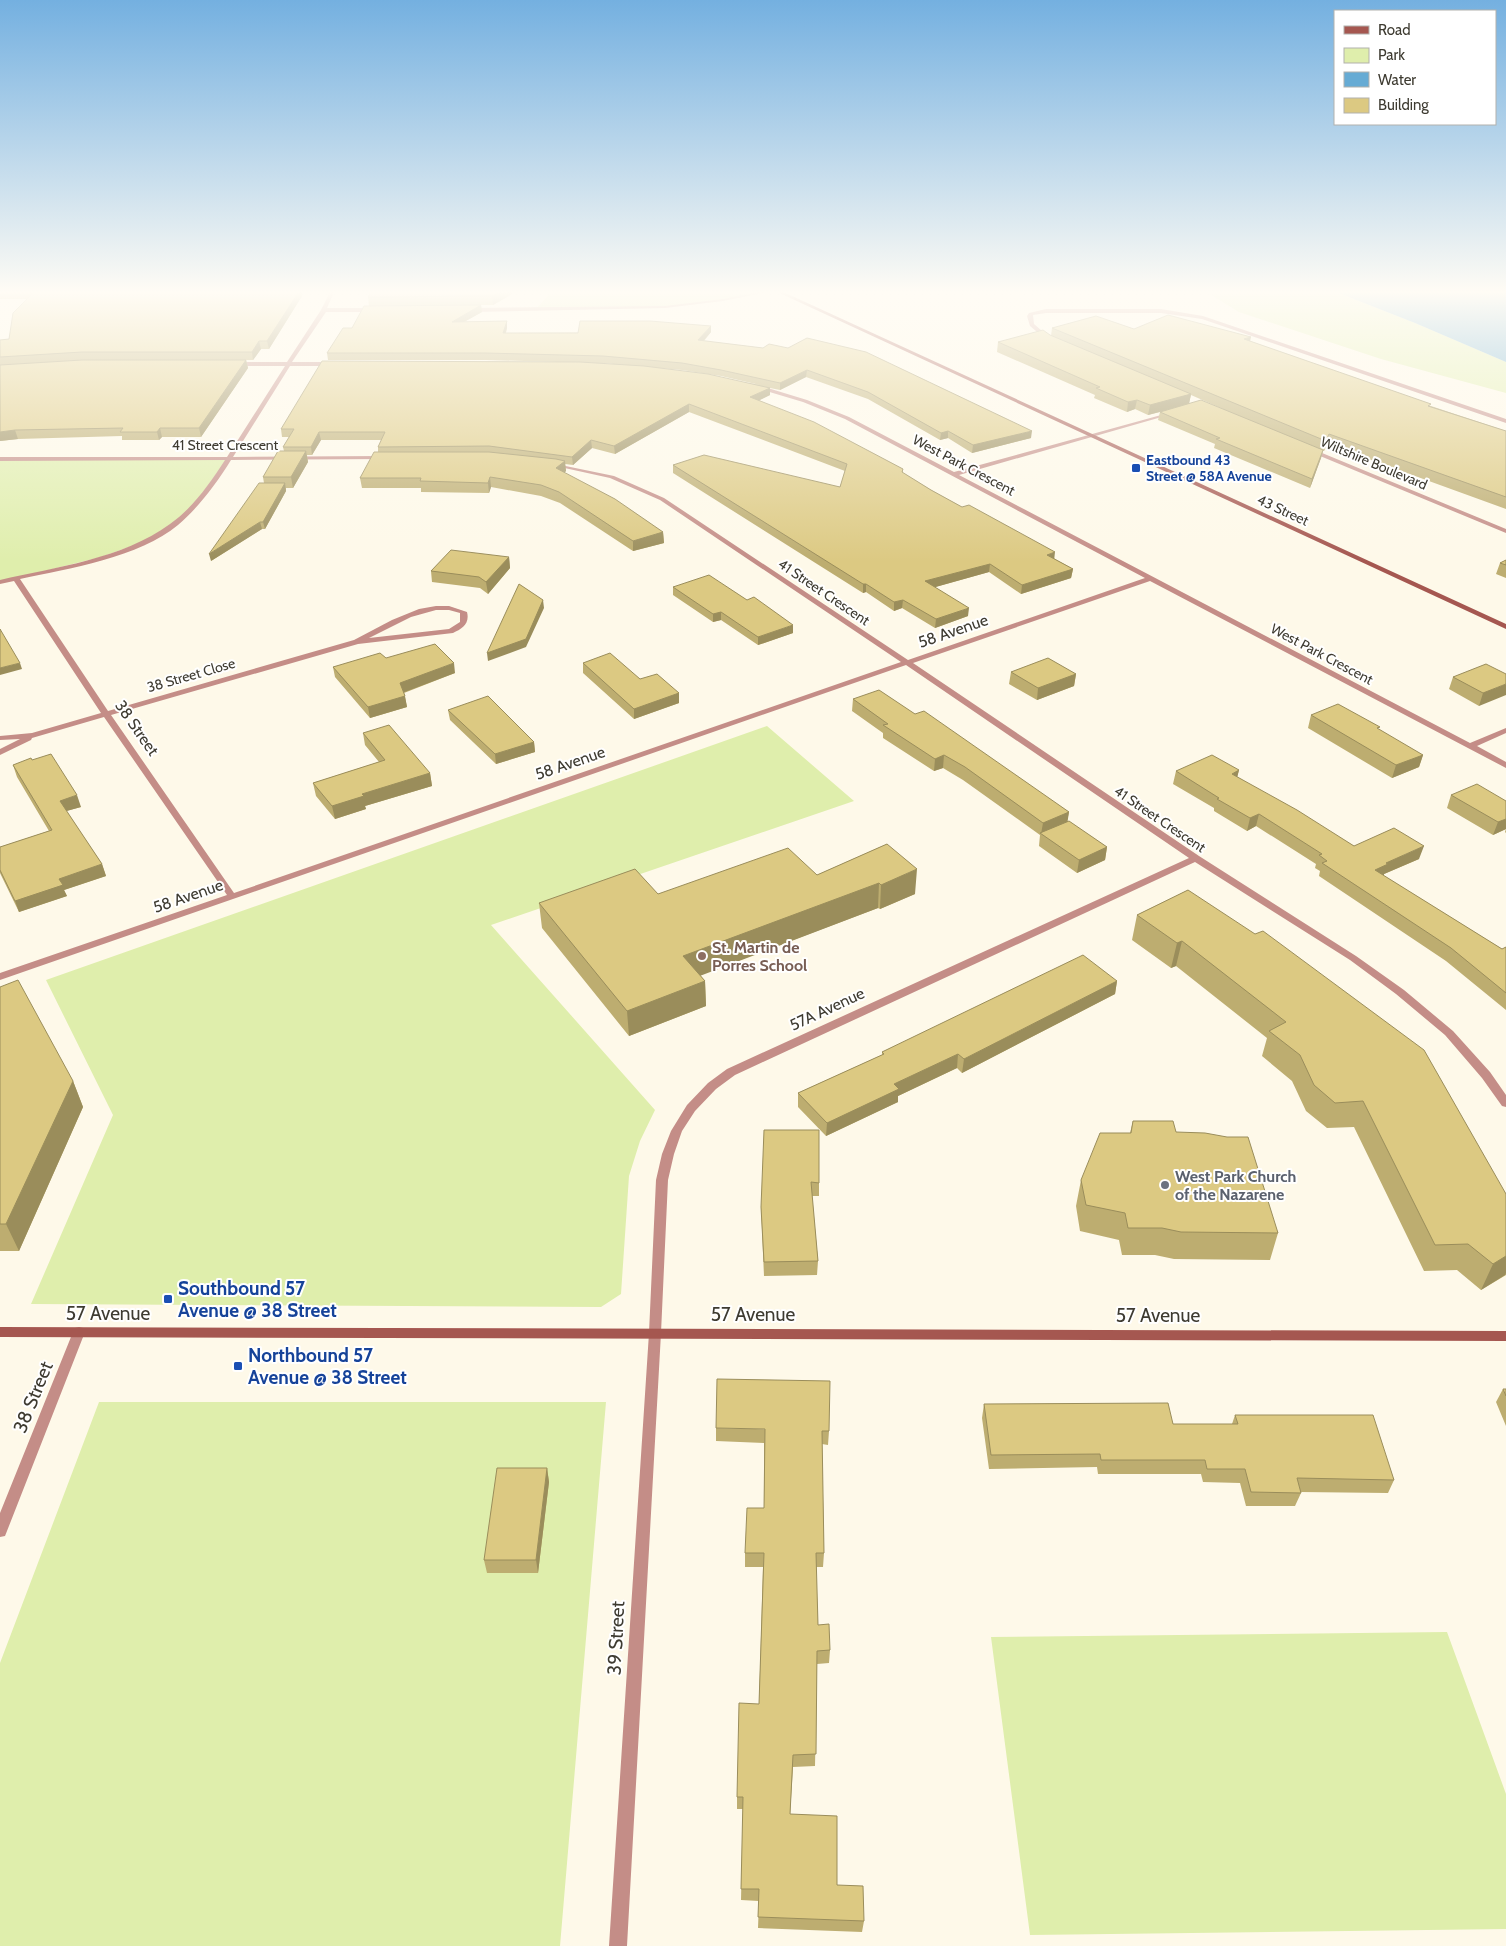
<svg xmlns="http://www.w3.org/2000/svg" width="1506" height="1946" font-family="Cabin,sans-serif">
<rect width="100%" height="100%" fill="#fef9e9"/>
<path fill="#dfeeac" d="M553,290H776L723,300L665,307L536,309Z
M1203,290H1331L1415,323L1506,362V393L1381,359L1239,312Z
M228,458L185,517L140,543L101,557L0,582V459Z
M767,726L854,801L491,925L655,1110L640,1141L629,1176L621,1294L601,1307L31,1304L113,1115L46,980Z
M99,1402H606L560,1946H0V1663Z
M1447,1632L1506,1794V1929L1030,1935L991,1637Z"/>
<path fill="#66abd4" d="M1331,290H1506V362L1415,323Z"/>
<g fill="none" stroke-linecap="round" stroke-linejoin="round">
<path fill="#c48d87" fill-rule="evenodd" d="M331,290H335L327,308H375L378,310L375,312H326L292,362H333L336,364L333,366H290L233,457L384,456L387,458L386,459L231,460C216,484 199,507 178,525C140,557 68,569 20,579L108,711L354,640L392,620L419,609L436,606H449L467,612C470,624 462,629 453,633L358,644L111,715L234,893L901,662L660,500L610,478L551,465V463L614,476L664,498L908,660L1145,578L845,419L803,402L756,388V386L758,385L807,400L849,417L954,472L1172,412V414L959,475L1470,743L1506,728V733L1477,746L1506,762V768L1150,581L913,663L1199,856L1356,956L1404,990L1453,1031L1490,1072L1506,1095V1107L1502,1106L1482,1078L1445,1035L1396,994L1350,960L1195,862L735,1075L716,1089L695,1111L682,1131L674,1154L668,1180L661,1333L627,1946H609L649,1333L656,1180L662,1154L671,1131L687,1105L708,1083L727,1069L1189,858L906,665L0,980V973L227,895L104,717L32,738L31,740L0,755V749L20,739L0,740V736L32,733L101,713L14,581L0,584V580C56,567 122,559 170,524C193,508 210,483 225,460L0,461V457H227L285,366H235L232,364L235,362H287L321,310ZM436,610H449L460,613V622L449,629L369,638L411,617Z
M768,290H778L723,301L665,308L470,312L467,310L470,308L665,306L723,299Z
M1046,309H1161L1203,316L1506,419V423L1202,319L1161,313H1046L1033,315L1034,324L1050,338V340L1048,341L1030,326L1027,316L1029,313Z
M1310,448L1506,529V533L1308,451V449Z
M79,1327L83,1328L85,1332L7,1531L5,1536L0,1537V1513L73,1332L75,1328Z"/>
<path fill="#a55750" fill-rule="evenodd" d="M773,290H779L1506,624V629Z
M0,1327L1506,1331V1341L0,1337Z"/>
</g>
<path fill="#bdad70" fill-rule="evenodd" d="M0,290L302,296L269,349H261L253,360H246L248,368L201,437H162L159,440H122V436L18,439L0,441V340L9,339L27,299H0Z
M519,290L493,305H481L482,312L464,322L507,321V328L506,333L711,332L704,341L763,348L1031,438L972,453L948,438L940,440L868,399L806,377L780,390L770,388V395L759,400L903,469V473L931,490L1073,569L1071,578L1021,594L989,572L935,587L968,616L935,628L902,608L894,611L866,592L863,593L673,473V465L840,487L845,471L689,412L615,454L592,448L573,465L565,464L566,471L564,473L663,532L664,543L633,551L560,503L541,496L491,487L489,493L421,492V488H362L360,478L378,452V447L381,440H321L312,455H307L308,462L293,488H286V491L265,529H262L211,561L264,483L263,477L284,451L283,447L289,437H282L281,429L558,362L486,360H328L327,353L352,328L369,306L368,297ZM591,363H604L623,365ZM659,368L682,370L721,376L760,385Z
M1052,328L1134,329L1250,341L1431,406L1506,431V509L1327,444L1324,451H1323L1321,458L1310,488L1214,448L1215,444L1158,420L1160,412L1148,415L1135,409L1127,412L1094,398L1095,395L997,352L998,342L1051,336ZM1191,395L1223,409L1189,403Z
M509,557L510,568L488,594L480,588L432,582L431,571Z
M1506,560V578L1496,574L1500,563Z
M673,587L793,633L758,645L721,620L713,622L673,595Z
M386,658L455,673L404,693L407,707L370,718L335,677L333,667Z
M583,663L640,679L679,693V703L634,719L583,673Z
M1011,672L1076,674L1074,686L1037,700L1009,684Z
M1506,674L1479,706L1449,689L1453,677Z
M853,699L915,714L1069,812L1067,821L1107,847L1105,860L1077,873L1039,846L1040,835L963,780L943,768L934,771L883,738V733L852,711Z
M448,710L534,742L535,752L496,764L450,720Z
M1311,715L1423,755L1419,767L1392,778L1308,728Z
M363,733L430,773L432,786L365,806L366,809L335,819L316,796L313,783L379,762L365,745Z
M32,760L81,807L66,811L102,864L106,876L64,890L67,896L19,912L0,873V847L49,831L17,777L13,765Z
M1239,770L1237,777L1354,846L1419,859L1384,874V876L1502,949L1506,947V1010L1446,961L1319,876L1320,871L1315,868L1316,864L1256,826L1247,831L1214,811V808L1173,784L1176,771Z
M1451,795L1506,801V833L1505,832L1506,829L1493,835L1447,808Z
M887,844L915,894L880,909L878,908L700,975L705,981L706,1006L629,1036L542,928L539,903L658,894L817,875Z
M1188,890L1506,1194V1275L1481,1290L1457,1270L1424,1271L1354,1127L1327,1128L1306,1111L1292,1081L1262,1056L1267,1038L1176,966L1171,968L1132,940L1137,915Z
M1117,981L1115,994L962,1073L957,1068L898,1096V1102L826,1136L798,1107V1093L882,1055V1052Z
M0,987L73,1081L83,1107L19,1251H0Z
M1133,1121L1176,1132L1278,1233L1270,1260L1174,1259L1155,1255H1122L1119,1240L1080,1231L1076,1206L1081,1180L1130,1133Z
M819,1130V1196H812L818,1261L817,1275L764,1276L761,1207Z
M1503,1389H1506V1426L1496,1402Z
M984,1404L1173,1424H1232L1235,1415L1394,1480L1388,1493L1300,1492L1301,1493L1295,1506H1246L1240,1483L1203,1482L1201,1474H1098L1097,1467L989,1469L982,1418Z
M716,1428L829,1431L828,1445L822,1444L824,1553L823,1567H816L818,1625L830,1650L829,1663L817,1664L815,1766L793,1767L790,1815L837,1885L864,1921L862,1932L758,1928L759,1901L741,1900L743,1809H737V1797L759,1704L763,1567H745V1553L764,1508V1443L716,1441Z
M547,1468L549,1482L538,1573H487L484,1560Z"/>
<path fill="#9a8d5b" d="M300,290H302V296L269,349L267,341Z
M503,290H519L493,305L492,296Z
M481,305L482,312L453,328L452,322Z
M507,321V328L503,340V333Z
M711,326V332L698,347V340Z
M1251,337L1249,346L1244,339Z
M259,341L261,349L253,360L252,352Z
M246,360L248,368L201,437L199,428Z
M807,370L806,377L780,390V383Z
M770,388V395L750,405V397Z
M1191,394L1189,404L1148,415L1150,405Z
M1137,400L1135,409L1127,412L1128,402Z
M689,404V412L615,454L614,446Z
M160,428L162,437L159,440L157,432Z
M15,430L18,439L0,441V432Z
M948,431V438L940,440L941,433Z
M1032,431L1031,438L972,453L973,445Z
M319,432L321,440L312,455L311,447Z
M1329,434L1327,444L1324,451L1326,441Z
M591,440L592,448L573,465L572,457Z
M1323,450L1321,458L1310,488L1312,479Z
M306,451L308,462L293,488L291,477Z
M565,461L566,471L557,479L556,468Z
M490,477L491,487L489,493L488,483Z
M285,483L286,491L265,529L263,522Z
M260,522L262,529L211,561L209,554Z
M663,532L664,543L633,551V541Z
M1055,552L1054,561L1047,555Z
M509,557L510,568L488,594L486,582Z
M990,564L989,572L925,590V581Z
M1073,569L1071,578L1021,594L1022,585Z
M863,584H866V592L863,593Z
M543,600L544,608L526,647L488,661L487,653Z
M903,600L902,608L894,611V602Z
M969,608L968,616L935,628L936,619Z
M721,612V620L713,622V614Z
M793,625V633L758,645V637Z
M20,663L22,669L0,675V668Z
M454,663L455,673L402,693L400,683Z
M1076,674L1074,686L1037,700L1038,688Z
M1506,684V695L1479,706L1483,693Z
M679,693V703L634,719V709Z
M405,696L407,707L370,718L368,707Z
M534,742L535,752L496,764L495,754Z
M944,755L943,768L934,771L935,759Z
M1423,755L1419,767L1392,778L1396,765Z
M1239,770L1236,782L1232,774Z
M430,773L432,786L365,806L366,809L335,819L332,806L362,794Z
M77,795L81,807L63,812L60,801Z
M1069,812L1067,825L1041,834L1043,823Z
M1259,814L1256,826L1247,831L1250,818Z
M1506,819V829L1493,835L1498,822Z
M1424,846L1419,859L1384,874V877L1375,870L1386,863Z
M1107,847L1105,860L1077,873L1079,860Z
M102,864L106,876L64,890L67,896L19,912L15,901L59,879Z
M917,869L915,894L880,909L881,885Z
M879,883L878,908L684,982L683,956Z
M1182,941L1176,966L1171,968L1177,943Z
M705,981L706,1006L629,1036L627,1011Z
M1117,981L1115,994L962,1073L964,1059Z
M958,1054L957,1068L898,1096V1102L826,1136L827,1123L894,1084Z
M73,1081L83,1107L19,1251L6,1224Z
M1506,1256V1273L1505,1275L1481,1290L1493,1264Z
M547,1468L549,1482L538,1573L536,1560Z"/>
<path fill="#dcc982" stroke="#9a8d5b" d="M0,290H300L267,341H259L252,352H82L0,357V340L9,339L13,313L34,292H0Z
M372,290H503L492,296L368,297Z
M481,305L452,322L507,321L503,333H578L580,321H650L711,326L698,340L763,348L769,344L788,348L807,338L866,352L1032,431L973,445L948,431L941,433L868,392L807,370L780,383L721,370L682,363L603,356L485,353H327L343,328H352L364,306Z
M1168,315L1251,337L1244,339L1431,404L1428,406L1506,431V497L1329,434L1326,441L1052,328L1096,316L1134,329Z
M1043,330L1050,335L1191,394L1150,405L1137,400L1128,402L1096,388L1100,387L998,342Z
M82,360H246L199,428H160L157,432H120L123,428L15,430L0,432V365Z
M322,361L580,362L644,366L708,374L770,388L750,397L814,422L903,469L902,472L931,490L962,507L969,505L1055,552L1047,555L1073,569L1022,585L990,564L925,581L969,608L936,619L903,600L894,602L866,584H863L673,465L704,455L840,487L847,464L689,404L614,446L591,440L572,457L489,446L378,447L385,432H319L311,447H283L294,429H281Z
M1201,400L1323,450L1312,479L1216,439L1220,438L1160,412Z
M278,451H306L291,477H263Z
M374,452H489L556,459L565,461L556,468L615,499L663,532L633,541L559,492L541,485L490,477L488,483L420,481L421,478H360Z
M259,483H285L263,522H260L209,554Z
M451,550L509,557L486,582L479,577L431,571Z
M1506,560V565L1500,563Z
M709,575L747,600L754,597L793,625L758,637L721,612L713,614L673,587Z
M519,584L543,600L526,639L487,653Z
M0,629L20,663L0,668Z
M435,644L454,663L400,683L405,696L368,707L333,667L380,653L386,658Z
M610,653L640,679L657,674L679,693L634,709L583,663Z
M1048,658L1076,674L1038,688L1011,672Z
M1486,664L1506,674V684L1483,693L1453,677Z
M879,690L915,714L924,711L1069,812L1043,823L965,767L944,755L935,759L883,725L888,724L853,699Z
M488,696L534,742L495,754L448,710Z
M1338,704L1380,727L1377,728L1423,755L1396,765L1311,715Z
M389,725L430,773L362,794L364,796L332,806L313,783L385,760L363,733Z
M51,754L77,795L60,801L102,864L59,879L63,885L15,901L0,870V847L52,830L13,765L31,758L32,760Z
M1212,755L1239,770L1232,774L1297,810L1354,846L1394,828L1424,846L1386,863L1388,864L1375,870L1502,949L1506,947V993L1451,948L1322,863L1327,861L1319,855L1322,854L1259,814L1250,818L1217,799L1219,798L1176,771Z
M1477,784L1506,801V819L1498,822L1451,795Z
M1069,821L1107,847L1079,860L1040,833Z
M887,844L917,869L881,885L879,883L683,956L705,981L627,1011L539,903L635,869L658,894L788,848L817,875Z
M1188,890L1255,934L1263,931L1424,1050L1506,1194V1256L1493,1264L1468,1244L1435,1245L1363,1101L1335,1103L1314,1085L1300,1055L1269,1031L1286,1022L1182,941L1177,943L1137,915Z
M1083,955L1117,981L964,1059L958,1054L894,1084L899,1089L827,1123L798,1093L884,1054L882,1052Z
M18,980L73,1081L6,1224H0V987Z
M1133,1121H1173L1176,1132L1205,1133L1227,1137H1248L1278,1233L1181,1232L1162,1228H1128L1125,1213L1086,1205L1081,1180L1100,1133H1131Z
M764,1130H819V1183L811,1182L818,1261L764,1262L761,1207Z
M717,1379L830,1381L829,1431H822L824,1553H816L818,1625L829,1624L830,1650L817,1651L816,1754L793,1755L790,1814L837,1816V1885L863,1886L864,1921L758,1917L759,1889H741L743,1797H737L739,1703L759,1704L764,1553H745L747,1508H764L765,1429L716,1428Z
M1503,1389H1506V1396Z
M1168,1403L1173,1424H1238L1235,1415H1373L1394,1480L1297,1478L1301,1493L1251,1492L1245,1469H1207L1205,1460H1101L1100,1454L991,1455L984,1404Z
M497,1468H547L536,1560H484Z"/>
<linearGradient id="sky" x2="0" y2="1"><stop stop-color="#74b0e0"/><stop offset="0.52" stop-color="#fffcf5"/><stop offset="1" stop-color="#fffcf5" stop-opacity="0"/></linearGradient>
<rect width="1506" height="562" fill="url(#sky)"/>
<g fill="#1a4fb4" stroke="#fff" stroke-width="2">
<rect x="1131" y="463" width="10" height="10" rx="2.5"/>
<rect x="163" y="1294" width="10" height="10" rx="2.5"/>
<rect x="233" y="1361" width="10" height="10" rx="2.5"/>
</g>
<circle fill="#8d6e63" stroke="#fff" stroke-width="2" cx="702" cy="956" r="5"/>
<circle fill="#6b7280" stroke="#fff" stroke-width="2" cx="1165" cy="1185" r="5"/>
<g text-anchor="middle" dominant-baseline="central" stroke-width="4" stroke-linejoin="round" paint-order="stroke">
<g font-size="14" fill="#3e3b31" stroke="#fff">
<text x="225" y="445">41 Street Crescent</text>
<text transform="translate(1374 463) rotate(23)">Wiltshire Boulevard</text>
<text transform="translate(964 465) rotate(28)">West Park Crescent</text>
<text transform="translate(1283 510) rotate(25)">43 Street</text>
<text transform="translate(824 592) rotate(34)">41 Street Crescent</text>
<text transform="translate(1322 654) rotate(28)">West Park Crescent</text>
<text transform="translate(191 675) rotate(-16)">38 Street Close</text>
<text transform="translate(1160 819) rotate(34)">41 Street Crescent</text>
</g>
<g font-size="14" font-weight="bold" fill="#164399" stroke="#fff" text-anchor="start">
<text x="1146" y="460">Eastbound 43<tspan x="1146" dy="16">Street @ 58A Avenue</tspan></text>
</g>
<g font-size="16" fill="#3e3b31" stroke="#fff">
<text transform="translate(953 631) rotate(-19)">58 Avenue</text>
<text transform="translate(137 728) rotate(55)">38 Street</text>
<text transform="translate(570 763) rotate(-19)">58 Avenue</text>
<text transform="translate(188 896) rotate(-19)">58 Avenue</text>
<text transform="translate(827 1009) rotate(-25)">57A Avenue</text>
</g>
<g font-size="16" font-weight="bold" fill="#785e54" stroke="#fff" text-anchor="start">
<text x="712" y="947">St. Martin de<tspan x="712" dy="18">Porres School</tspan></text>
</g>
<g font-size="16" font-weight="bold" fill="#5b616d" stroke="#fff" text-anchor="start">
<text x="1175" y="1176">West Park Church<tspan x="1175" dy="18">of the Nazarene</tspan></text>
</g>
<g font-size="19" font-weight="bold" fill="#164399" stroke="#fff" text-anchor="start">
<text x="178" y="1288">Southbound 57<tspan x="178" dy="22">Avenue @ 38 Street</tspan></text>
<text x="248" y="1355">Northbound 57<tspan x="248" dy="22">Avenue @ 38 Street</tspan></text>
</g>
<g font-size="19" fill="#3e3b31" stroke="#fff">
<text x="108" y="1313">57 Avenue</text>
<text x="753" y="1314">57 Avenue</text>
<text x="1158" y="1315">57 Avenue</text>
<text transform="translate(33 1397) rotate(-68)">38 Street</text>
<text transform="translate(616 1638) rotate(-87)">39 Street</text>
</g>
</g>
<rect x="1334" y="10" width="162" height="115" fill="#ffffff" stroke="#b2b1ad"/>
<rect x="1344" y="26" width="25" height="8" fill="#a55750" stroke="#b2b1ad"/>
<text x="1378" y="35" font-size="15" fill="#3e3b31">Road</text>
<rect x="1344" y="48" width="25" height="15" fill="#dfeeac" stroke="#b2b1ad"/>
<text x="1378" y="60" font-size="15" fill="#3e3b31">Park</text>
<rect x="1344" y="72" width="25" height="15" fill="#66abd4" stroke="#b2b1ad"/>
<text x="1378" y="85" font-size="15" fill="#3e3b31">Water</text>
<rect x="1344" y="98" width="25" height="15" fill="#dcc982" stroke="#b2b1ad"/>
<text x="1378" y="110" font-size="15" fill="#3e3b31">Building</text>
</svg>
